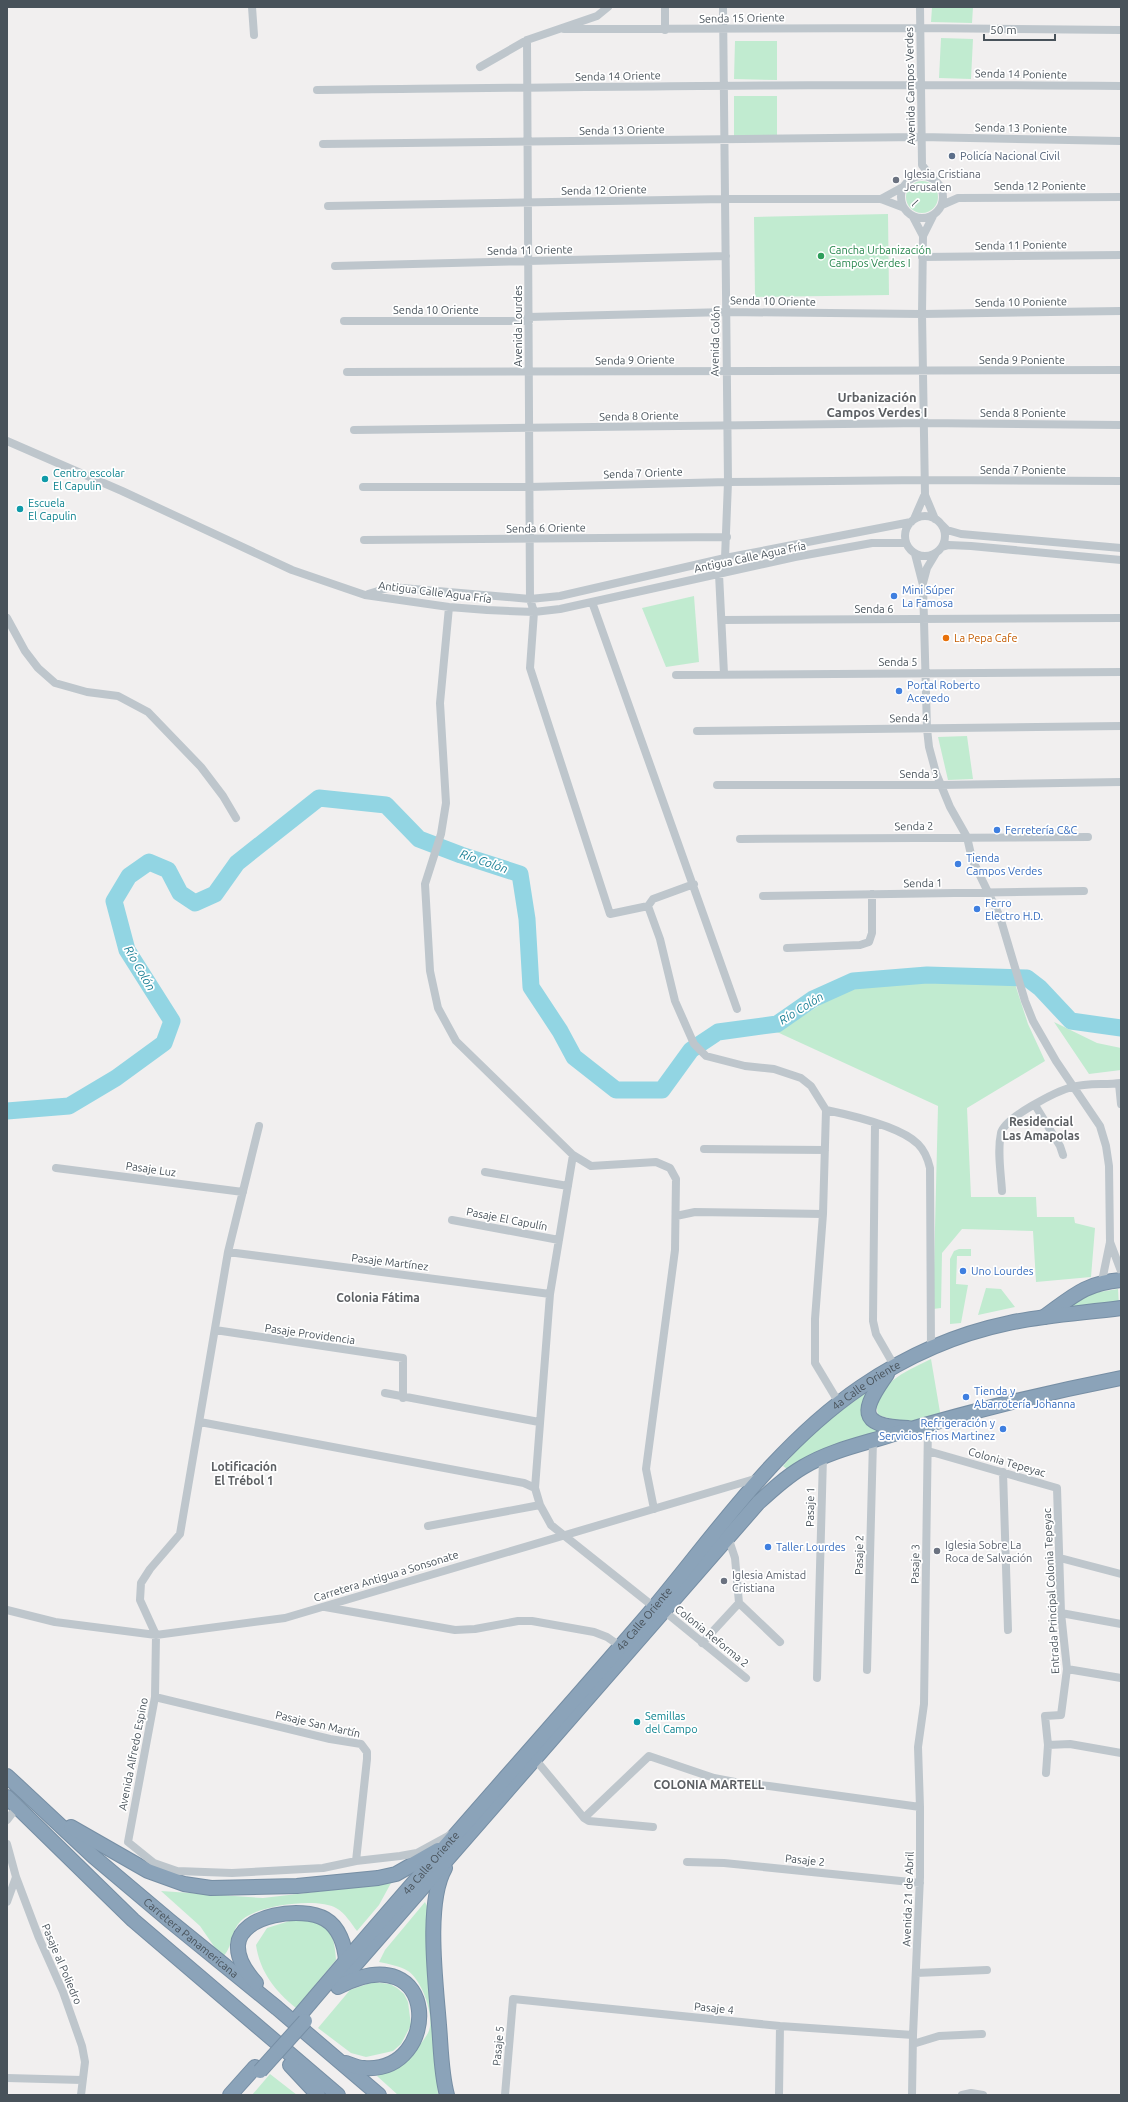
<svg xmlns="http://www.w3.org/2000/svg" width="1128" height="2102" font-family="Ubuntu,sans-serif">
<rect width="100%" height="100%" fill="#f1efef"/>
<path fill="#c1ebd0" d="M932,7H973L972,23L931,22Z
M941,38L973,39L971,79L939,78Z
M735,41H777V80L734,79Z
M734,96H777V137H734Z
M906 197a16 16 0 1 1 32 0a16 16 0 1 1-32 0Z
M888,214L889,295L755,297L754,217Z
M694,596L699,662L666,667L642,608Z
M967,736L973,779L948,780L938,737Z
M926,979L1015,984L1028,1024L1045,1061L967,1108L971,1197H1036L1037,1217H1074L1075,1223L1095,1228L1091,1277L1036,1282L1033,1231L962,1229L942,1253L941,1308L933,1309L938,1106L777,1032L838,994L855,987Z
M1054,1022L1097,1043L1121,1048V1070L1089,1074Z
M959,1249H971V1256H957L956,1284L968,1285L961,1323L950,1324V1259L954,1251Z
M986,1288L1001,1289L1015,1307L978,1315Z
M1118,1289L1119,1307H1069L1093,1293Z
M931,1359L941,1418L915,1426L878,1415C870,1385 911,1369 931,1359Z
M872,1393L865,1402L889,1432L821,1453L787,1469L783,1466L805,1441L827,1421L864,1394Z
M391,1883L379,1905L357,1931C351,1923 345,1913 336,1908C318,1897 252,1905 239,1923C230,1934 233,1947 222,1958L200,1926L161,1891L263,1898Z
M425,1902L429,1910L438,2095H398L377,2076C398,2064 416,2054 428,2033C436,2018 422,1980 408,1971C400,1966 389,1964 379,1962L385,1950Z
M299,1918C328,1926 334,1928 336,1960L296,2008C275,1991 260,1972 256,1945L267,1928Z
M373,1982L390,1984L397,1988L404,1994L408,2002L411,2025L401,2044L393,2051L366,2057L351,2053L318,2028L350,1990Z
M270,2074L297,2095H252Z"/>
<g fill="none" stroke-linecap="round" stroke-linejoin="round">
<path stroke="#92d5e3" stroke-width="17" d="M7,1111L69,1106L116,1078L164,1043L172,1021L127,950L114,901L129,876L149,862L168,870L180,893L195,903L215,894L237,863L319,798L386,805L419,839L461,855L520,874L527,919L531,987L560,1031L574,1057L616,1090H662L691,1050L718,1032L777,1024L813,999L853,981L927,975L1027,978L1040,988L1071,1021L1121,1028"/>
<defs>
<g id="highway">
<path d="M1044,1317C1072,1297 1085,1283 1121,1280"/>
<path d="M887,1374C862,1409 856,1426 908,1428"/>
<path id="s1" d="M7,1776L94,1857L170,1921L277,2008L379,2095"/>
<path d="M7,1797L133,1920L338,2095"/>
<path d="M71,1827L148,1871L184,1884L211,1888L297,1886L378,1878L396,1874L438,1850"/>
<path d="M445,1868C425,1903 436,1984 439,2025C441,2048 441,2073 447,2095"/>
<path d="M341,1981L758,1503C772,1490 786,1477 803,1467C831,1450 863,1444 894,1434C968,1412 1045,1393 1121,1378"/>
<path d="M256,1983C247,1973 237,1960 238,1945C240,1914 303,1906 325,1919C339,1927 345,1945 346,1961"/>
<path d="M338,1987C441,1933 442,2074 364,2068C358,2068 352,2065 346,2063"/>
<path id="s2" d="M299,2016C413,1881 531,1750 646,1617C713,1538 774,1446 861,1387C905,1357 956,1334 1009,1323C1046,1315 1084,1313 1121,1308"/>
<path d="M290,2065L318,2095"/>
<path d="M230,2095L255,2067"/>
</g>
</defs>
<use href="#highway" stroke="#768ea4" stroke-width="16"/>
<path stroke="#bec6cc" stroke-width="8" d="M252,7L254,35
M665,7V30
M723,7L728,482L725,558L719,574L724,674
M920,7L922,165L932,178
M564,29L920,28L1121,30
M527,40L530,599L534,612L530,668L610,914L648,906L653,899L694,884
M480,67L527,40L597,16L608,7
M317,90C585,87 853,83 1121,86
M323,144L921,137L1121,141
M901 197a21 21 0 1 1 42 0a21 21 0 1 1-42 0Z
M881,199L903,187
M942,205L958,198L1121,197
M328,206L725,199H881L902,207
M933,216L923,236L922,314L925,495L935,519
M913,217L923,236
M922,257L1121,255
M335,266L726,256
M528,317L727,312L922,314L1121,311
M344,321H529
M347,372L1121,370
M354,430L924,423L1121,425
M7,441L122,491L292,570L365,595L449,607L487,610L534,612L560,609L795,557L872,543H906
M363,487H529L728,482L925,480L1121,481
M905 536a20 20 0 1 1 40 0a20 20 0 1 1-40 0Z
M914,519L924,496
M939,522L947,530L961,534L1121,548
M364,540L727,537
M942,547L949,545L971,546L1121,560
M915,554L923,585L927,729L929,747L936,773L950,807L967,837L972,859L1000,917L1025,1001L1033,1021L1056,1061L1100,1126L1106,1146L1109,1166L1110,1242L1102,1281
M923,583L927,568L936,553
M368,594L391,587L530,599L560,596L725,558L911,522
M592,602L737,1009
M449,607L440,703L446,803L441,834L425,884L430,971L438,1008L456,1041L573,1155L591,1166L656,1162L670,1168L676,1179L675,1250L646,1469L654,1509
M7,618L25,651L38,668L55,683L87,692L118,696L148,712L201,767L223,796L236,818
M723,620L1121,618
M676,675L1121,672
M697,731L1121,726
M717,785H941L1121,782
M740,839L1088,837
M763,896L1084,891
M648,906L660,939L675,1001L694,1044L706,1056L745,1066L774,1069L801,1078L811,1086L826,1110
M787,948L860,945L869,942L872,933V894
M1119,1084L1121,1104
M1035,1105L1060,1146L1063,1155
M875,1124L873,1321L876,1334L895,1367
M259,1126L228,1252L180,1534L150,1569L141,1583L140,1600L156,1635L155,1697L128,1842L154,1863L177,1871L232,1873L323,1868L356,1861L400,1856L417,1853L450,1835
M704,1149L825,1150
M573,1155L550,1294L535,1488L540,1505L551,1525L654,1607
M56,1168L243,1192
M485,1172L568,1186
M1002,1191C1001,1173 997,1151 1001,1133C1005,1117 1057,1091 1072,1087C1087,1083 1105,1085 1121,1083
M676,1216L695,1212L823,1214
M452,1220L559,1240
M1110,1242L1121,1271
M228,1252L550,1294
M215,1330L403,1358V1398
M385,1393L539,1422
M839,1403L815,1363V1319L823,1214L826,1110C850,1115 901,1127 918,1144C925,1151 928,1159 930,1168L931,1348
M200,1422L524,1483L535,1488
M928,1451L1057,1488L1061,1613L1067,1669L1061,1715L1045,1716L1048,1745L1046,1773
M1003,1472L1008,1630
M428,1526L540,1505
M728,1537L735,1558L739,1603L780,1642
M1060,1558L1121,1574
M325,1607L455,1630L475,1629L518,1621H532L594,1632L607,1637L620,1646
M7,1610L55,1622L156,1635L285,1618L758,1478
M664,1611L746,1678
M1061,1613L1121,1624
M702,1643L739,1603
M1067,1669L1121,1678
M867,1670L873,1441
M817,1678L823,1457
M155,1697L330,1739L361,1744L367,1752V1759L356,1861
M1048,1745L1070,1744L1121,1753
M535,1759L584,1818L649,1756L714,1778L740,1783L769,1786L920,1807
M584,1818L589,1821L653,1827
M7,1820L17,1807
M7,1844L16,1877L39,1938L63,1992L82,2046L85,2062L81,2095
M687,1862L724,1863L920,1883
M7,1902L16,1877
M916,1973L987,1970
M913,2044L939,2036L982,2034
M7,2078L82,2080
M505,2095L513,1999L780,2026L913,2035
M779,2095L780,2026
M912,2095L913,2035L920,1877V1807L918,1747L924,1704L928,1424
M962,2095L971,2093L983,2095"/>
<use href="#highway" stroke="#8ba3b9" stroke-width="14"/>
<defs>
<path id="highway-bridge" d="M260,2071L305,2021"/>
</defs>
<use href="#highway-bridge" stroke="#768ea4" stroke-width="16" stroke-linecap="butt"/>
<use href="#highway-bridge" stroke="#8ba3b9" stroke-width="14"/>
</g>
<circle fill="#5c6f8a" stroke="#fff" stroke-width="1.5" cx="952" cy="156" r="4"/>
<g fill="#6b7280" stroke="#fff" stroke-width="1.5">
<circle cx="896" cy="180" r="4"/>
<circle cx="937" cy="1551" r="4"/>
<circle cx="724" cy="1581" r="4"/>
</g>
<circle fill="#2e9e5b" stroke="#fff" stroke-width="1.5" cx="821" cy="256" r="4"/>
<g fill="#0f9aa8" stroke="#fff" stroke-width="1.5">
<circle cx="45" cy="479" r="4"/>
<circle cx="20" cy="509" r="4"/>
<circle cx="637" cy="1722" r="4"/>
</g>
<g fill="#3f7fe0" stroke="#fff" stroke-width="1.5">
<circle cx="894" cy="596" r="4"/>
<circle cx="899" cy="691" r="4"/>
<circle cx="997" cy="830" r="4"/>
<circle cx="958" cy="864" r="4"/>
<circle cx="977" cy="909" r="4"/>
<circle cx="963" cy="1271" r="4"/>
<circle cx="966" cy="1397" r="4"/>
<circle cx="1003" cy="1429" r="4"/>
<circle cx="768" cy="1547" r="4"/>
</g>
<circle fill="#e8710a" stroke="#fff" stroke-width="1.5" cx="946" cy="638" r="4"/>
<g text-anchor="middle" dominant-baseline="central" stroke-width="3.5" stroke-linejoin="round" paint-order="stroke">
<g font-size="11" fill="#48525a" stroke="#fff">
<text transform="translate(742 18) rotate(-1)">Senda 15 Oriente</text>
<text transform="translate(1021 74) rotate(1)">Senda 14 Poniente</text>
<text transform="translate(618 76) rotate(-1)">Senda 14 Oriente</text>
<text transform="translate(910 86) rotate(-91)">Avenida Campos Verdes</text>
<text transform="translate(1021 128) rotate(1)">Senda 13 Poniente</text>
<text transform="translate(622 130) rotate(-1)">Senda 13 Oriente</text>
<text x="1040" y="186">Senda 12 Poniente</text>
<text transform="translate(604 190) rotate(-1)">Senda 12 Oriente</text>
<text transform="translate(915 203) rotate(47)">l</text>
<text transform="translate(1021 245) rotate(-1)">Senda 11 Poniente</text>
<text transform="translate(530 250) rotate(-1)">Senda 11 Oriente</text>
<text transform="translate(773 301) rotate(1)">Senda 10 Oriente</text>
<text transform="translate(1021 302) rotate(-1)">Senda 10 Poniente</text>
<text x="436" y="310">Senda 10 Oriente</text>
<text transform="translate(518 326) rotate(-90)">Avenida Lourdes</text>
<text transform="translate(715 341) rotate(-89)">Avenida Colón</text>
<text transform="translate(635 360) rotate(-1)">Senda 9 Oriente</text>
<text x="1022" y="360">Senda 9 Poniente</text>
<text x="1023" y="413">Senda 8 Poniente</text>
<text transform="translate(639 416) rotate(-1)">Senda 8 Oriente</text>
<text x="1023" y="470">Senda 7 Poniente</text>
<text transform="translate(643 473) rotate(-2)">Senda 7 Oriente</text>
<text transform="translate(546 528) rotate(-1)">Senda 6 Oriente</text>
<text transform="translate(750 557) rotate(-12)">Antigua Calle Agua Fría</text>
<text transform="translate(435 592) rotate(7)">Antigua Calle Agua Fría</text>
<text x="874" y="609">Senda 6</text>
<text x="898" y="662">Senda 5</text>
<text transform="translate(909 718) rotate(-1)">Senda 4</text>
<text x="919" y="774">Senda 3</text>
<text transform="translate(914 826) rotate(-1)">Senda 2</text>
<text transform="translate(923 883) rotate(-1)">Senda 1</text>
<text transform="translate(151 1169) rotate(8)">Pasaje Luz</text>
<text transform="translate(507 1219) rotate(11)">Pasaje El Capulín</text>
<text transform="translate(390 1262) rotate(7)">Pasaje Martínez</text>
<text transform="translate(310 1334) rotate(8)">Pasaje Providencia</text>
<text stroke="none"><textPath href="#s2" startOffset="850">4a Calle Oriente</textPath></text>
<text transform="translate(1007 1462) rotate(16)">Colonia Tepeyac</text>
<text transform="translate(810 1507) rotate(-89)">Pasaje 1</text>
<text transform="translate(859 1555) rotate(-89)">Pasaje 2</text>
<text transform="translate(915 1564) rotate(-89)">Pasaje 3</text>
<text transform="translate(386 1576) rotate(-17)">Carretera Antigua a Sonsonate</text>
<text transform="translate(1051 1591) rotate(-93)">Entrada Principal Colonia Tepeyac</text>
<text stroke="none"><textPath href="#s2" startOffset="526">4a Calle Oriente</textPath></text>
<text transform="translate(712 1636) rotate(39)">Colonia Reforma 2</text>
<text transform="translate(318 1724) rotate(13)">Pasaje San Martín</text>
<text transform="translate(133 1754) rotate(-79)">Avenida Alfredo Espino</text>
<text transform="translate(805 1860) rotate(6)">Pasaje 2</text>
<text stroke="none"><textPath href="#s2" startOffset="202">4a Calle Oriente</textPath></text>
<text transform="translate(908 1899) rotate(-88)">Avenida 21 de Abril</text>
<text stroke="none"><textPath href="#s1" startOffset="245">Carretera Panamericana</textPath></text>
<text transform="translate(62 1964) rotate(67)">Pasaje al Poliedro</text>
<text transform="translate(714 2008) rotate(6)">Pasaje 4</text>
<text transform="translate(498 2046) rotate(-85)">Pasaje 5</text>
</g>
<g font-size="11" fill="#4e5e75" stroke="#fff" text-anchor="start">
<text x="960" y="156">Policía Nacional Civil</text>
</g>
<g font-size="11" fill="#5b616d" stroke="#fff" text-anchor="start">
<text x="904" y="174">Iglesia Cristiana<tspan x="904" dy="13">Jerusalen</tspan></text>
<text x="945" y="1545">Iglesia Sobre La<tspan x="945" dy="13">Roca de Salvación</tspan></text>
<text x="732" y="1575">Iglesia Amistad<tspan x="732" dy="13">Cristiana</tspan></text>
</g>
<g font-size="11" fill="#27864d" stroke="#fff" text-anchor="start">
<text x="829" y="250">Cancha Urbanización<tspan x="829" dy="13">Campos Verdes I</tspan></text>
</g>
<g font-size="11" fill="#0d838f" stroke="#fff" text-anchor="start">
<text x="53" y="473">Centro escolar<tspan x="53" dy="13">El Capulin</tspan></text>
<text x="28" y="503">Escuela<tspan x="28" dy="13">El Capulin</tspan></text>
<text x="645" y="1716">Semillas<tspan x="645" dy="13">del Campo</tspan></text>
</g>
<g font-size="11" fill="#366cbe" stroke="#fff" text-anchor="start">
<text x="902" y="590">Mini Súper<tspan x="902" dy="13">La Famosa</tspan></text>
<text x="907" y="685">Portal Roberto<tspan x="907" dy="13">Acevedo</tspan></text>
<text x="1005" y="830">Ferretería C&amp;C</text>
<text x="966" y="858">Tienda<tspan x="966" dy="13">Campos Verdes</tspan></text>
<text x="985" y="903">Ferro<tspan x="985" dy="13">Electro H.D.</tspan></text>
<text x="971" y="1271">Uno Lourdes</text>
<text x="974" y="1391">Tienda y<tspan x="974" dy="13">Abarrotería Johanna</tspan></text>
<text x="995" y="1423" text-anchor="end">Refrigeración y<tspan x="995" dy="13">Servicios Frios Martinez</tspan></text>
<text x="776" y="1547">Taller Lourdes</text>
</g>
<g font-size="11" fill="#c56008" stroke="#fff" text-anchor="start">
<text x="954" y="638">La Pepa Cafe</text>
</g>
<g font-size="12" font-style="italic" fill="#1a7f95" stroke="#fff">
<text transform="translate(484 861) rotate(19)">Río Colón</text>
<text transform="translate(140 968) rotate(60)">Río Colón</text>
<text transform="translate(801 1008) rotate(-32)">Río Colón</text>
</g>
<g font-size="12" font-weight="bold" fill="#5c5f63" stroke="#fff">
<text x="1041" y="1121">Residencial<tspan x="1041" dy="14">Las Amapolas</tspan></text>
<text x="378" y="1297">Colonia Fátima</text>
<text x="244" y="1466">Lotificación<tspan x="244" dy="14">El Trébol 1</tspan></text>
<text x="709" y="1784">COLONIA MARTELL</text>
</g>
<g font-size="13" font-weight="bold" fill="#5c5f63" stroke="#fff">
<text x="877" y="397">Urbanización<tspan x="877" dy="15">Campos Verdes I</tspan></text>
</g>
</g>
<rect width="1128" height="2102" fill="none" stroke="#48525a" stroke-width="16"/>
<path d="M984 34v6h71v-6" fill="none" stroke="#48525a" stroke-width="2"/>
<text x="990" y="34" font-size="12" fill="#48525a" stroke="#ffffff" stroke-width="3" paint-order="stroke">50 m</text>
</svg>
